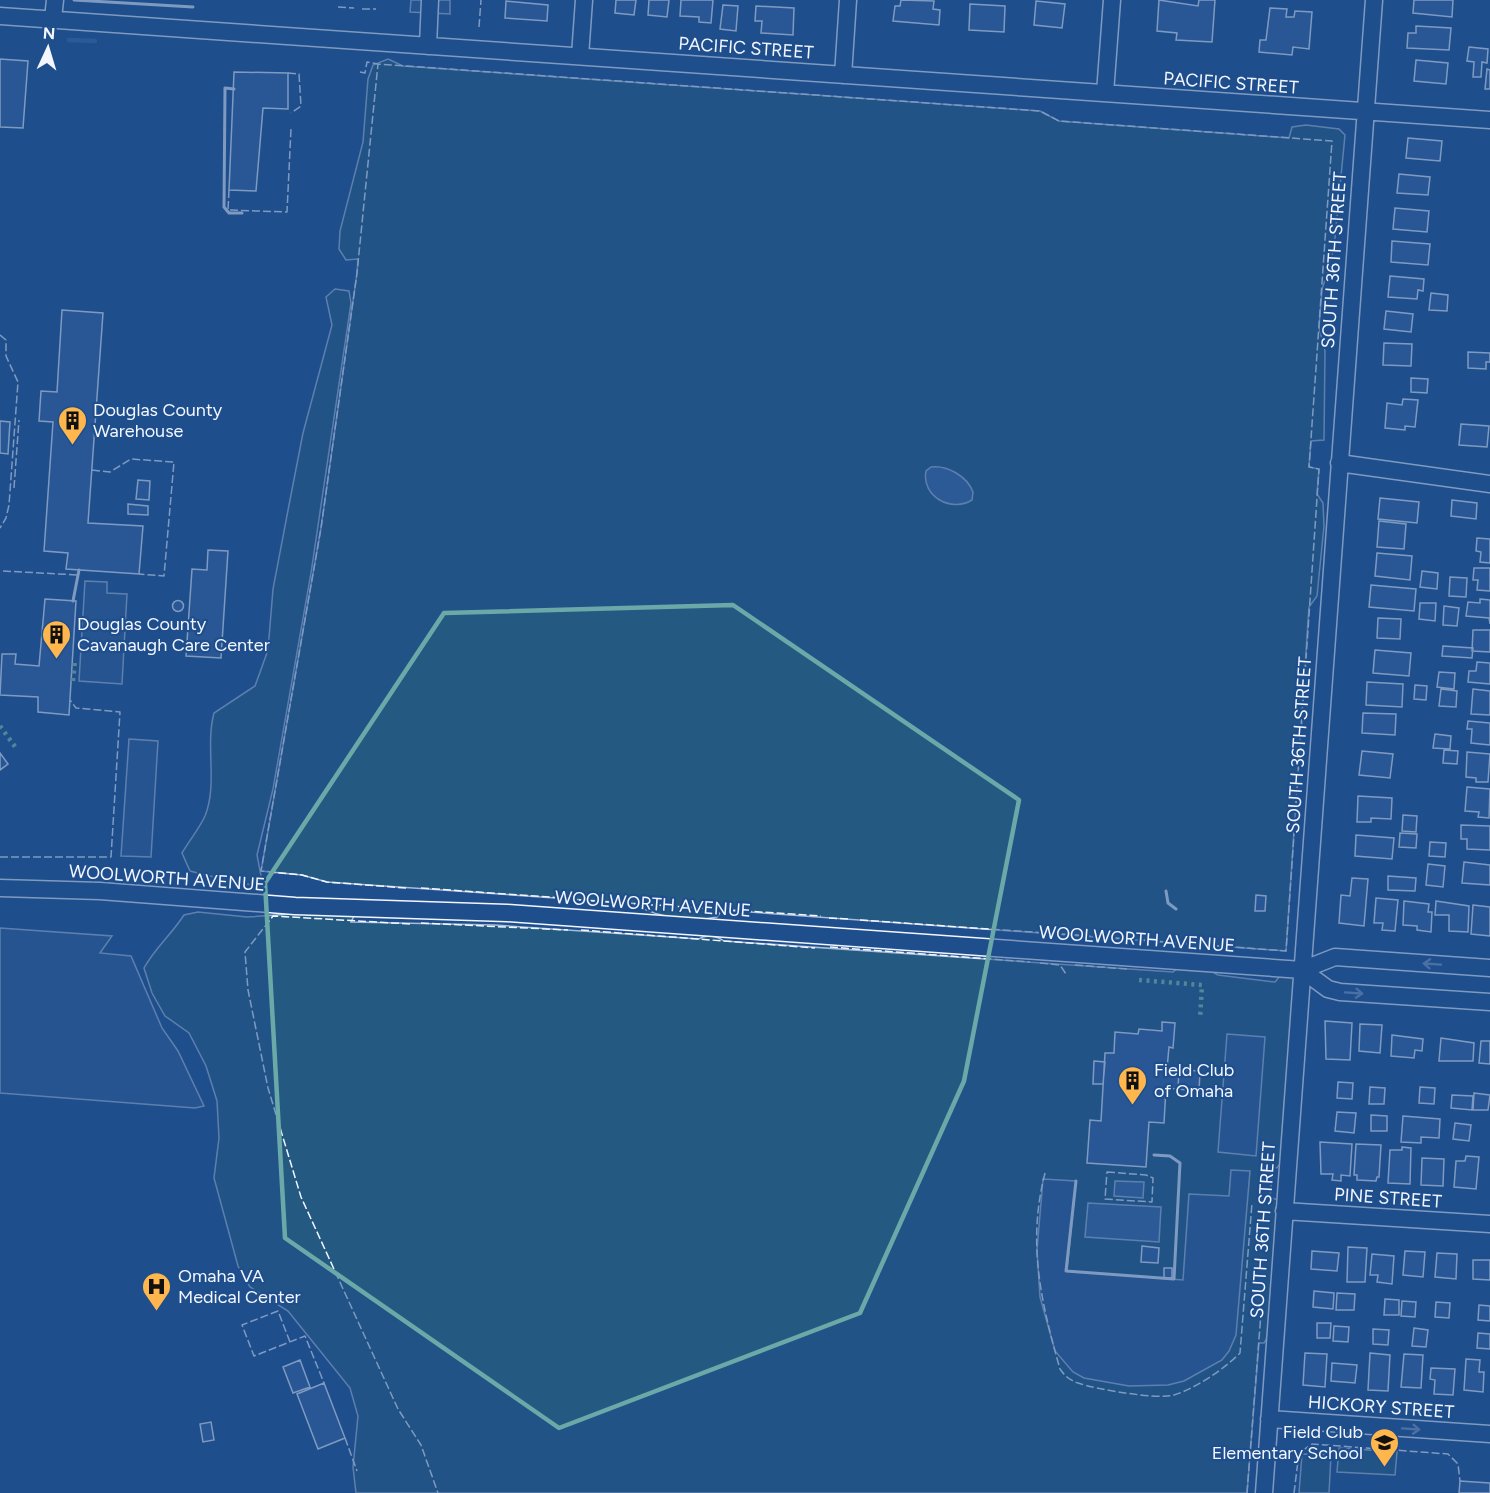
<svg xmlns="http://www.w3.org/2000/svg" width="1490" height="1493" font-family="Figtree,sans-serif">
<rect width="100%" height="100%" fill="#1f4e8c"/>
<path fill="#245a82" stroke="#a8bbd7" stroke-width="1.5" d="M388,59L403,66L1040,111L1059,121L1289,138L1292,127L1306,125L1339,129L1345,135L1334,248L1322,290L1319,327L1325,351L1324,440L1311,441L1309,467L1319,469L1317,494L1323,503L1324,526L1317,596L1309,607L1286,951L722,910L717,917C693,922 667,919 644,909L642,904L327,882L302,875L261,871L321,528L357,273L358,259L346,260L339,249L340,231L363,142L368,79L373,65Z
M335,289L349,291L351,303L311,573L273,789L257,855L263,886L238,883L190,871L182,853C189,841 199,829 205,816C218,784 205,746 214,713L255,686L268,650L273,589L289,505L303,433L332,325L326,297Z
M198,912L247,917L308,913L354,916L351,922L495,925L699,939C706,934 717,936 724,941L1173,972L1179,967L1209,970L1218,975L1275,982L1280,976L1290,975L1298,981L1284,1158L1277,1168L1273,1167L1270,1197L1280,1201L1268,1336L1264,1343H1259L1247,1493H356L353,1467L358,1416L350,1388L288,1311L250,1287L238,1266L214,1178L219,1138L217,1101L206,1066L189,1033L165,1016L152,993L144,968C155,948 171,935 184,915Z
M1339,1448L1397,1452L1395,1475L1337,1472Z
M1302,1454L1331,1455L1329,1493H1299Z"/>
<path fill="#305b95" stroke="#a8bbd7" stroke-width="1.5" d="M411,0H450V14L410,12Z
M85,581L107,582V593L127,594L122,684L79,681Z
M129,739L158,741L151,857L121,856Z
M0,928L112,936L100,953L131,956L162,1028L178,1051L204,1106L195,1108L0,1093Z
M1227,1034L1265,1037L1256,1156L1218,1152Z
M1231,1170L1250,1171L1236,1335L1229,1351L1222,1360L1184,1381L1168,1385L1129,1386L1084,1378L1073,1372L1055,1351L1040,1297L1037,1250L1043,1179L1076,1181L1067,1271L1183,1280L1189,1194L1229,1196Z"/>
<path fill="#3b69a3" stroke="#a8bbd7" stroke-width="1.5" d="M931,467C947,465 967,476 973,492L972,500C951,513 921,496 926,471Z
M1115,1181L1144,1182L1143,1198L1114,1196Z
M1088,1203L1161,1207L1159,1242L1085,1237Z"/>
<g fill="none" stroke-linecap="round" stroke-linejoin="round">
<path stroke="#3b69a3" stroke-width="4.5" d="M69,40L95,41"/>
</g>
<path fill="#3563a3" stroke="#f2f6ff" stroke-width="1.5" d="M616,0H636L634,15L615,13Z
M649,0H669L667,17L648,15Z
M681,0H713L711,23L699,22V17L680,16Z
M901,0L934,1L933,9L940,10L939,25L893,21L895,6H900Z
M1159,0L1198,6L1199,0H1215L1212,42L1176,40L1177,33L1157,31Z
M1414,0H1453L1452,17L1413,13Z
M506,1L548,5L547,21L505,18Z
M1036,1L1065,4L1062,28L1034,25Z
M970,4L1005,6L1004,32L969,30Z
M723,5L738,6L736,31L720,29Z
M756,6L794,8L793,35L761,33L762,21H755Z
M1270,8L1287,9L1286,17H1294L1295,11L1312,12L1309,49L1293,47L1292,55L1259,52L1260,40H1266Z
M1416,26L1451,28L1449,50L1407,48L1408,33H1416Z
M1469,47L1488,49L1487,63L1482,62L1481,77H1473L1474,62L1467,61Z
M0,59L28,61L23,128L0,127Z
M1416,60L1448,63L1446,84L1414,81Z
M1487,69L1490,70V89H1485Z
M234,72L288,73V109L263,108L256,191L229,190Z
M1408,138L1442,141L1440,161L1406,158Z
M1399,174L1430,177L1428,195L1397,193Z
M1395,208L1429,211L1427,232L1393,229Z
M1392,241L1430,244L1428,265L1391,262Z
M1390,276L1424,279L1423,291L1418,290L1417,299L1388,297Z
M1431,293L1448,295L1447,311L1429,310Z
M62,310L103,313L88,523L143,526L139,574L66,569L68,553L44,551L53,422L39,421L41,391L57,392Z
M1386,311L1413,314L1411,332L1384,329Z
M1384,343L1412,344L1411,366L1383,365Z
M1468,352L1490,353V362H1486V369L1468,368Z
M1411,378L1428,379L1427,393L1411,392Z
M1403,399L1418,400L1415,427L1405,426V430L1385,428L1387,403L1402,405Z
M0,421L10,422L8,454L0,453Z
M1461,424L1489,426L1487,447L1459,445Z
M138,480L150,481L149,500L136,499Z
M1380,498L1419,502L1417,523L1378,519Z
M1452,500L1477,503L1476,519L1451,516Z
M128,504L148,506V515L128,514Z
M1379,521L1406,524L1404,549L1377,547Z
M1477,538L1490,539V563L1480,562L1481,552L1476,551Z
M208,550L228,551L221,658L186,656L192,569L207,570Z
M1377,553L1412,556L1410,580L1375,576Z
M1474,568H1490V591L1477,590L1478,580H1473Z
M1422,571L1438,573L1437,589L1420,587Z
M1450,577L1467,578L1466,597L1449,596Z
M1371,585L1416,589L1414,611L1369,607Z
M45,599L76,601L69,715L38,712V697L0,695L2,654H16L15,664L39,666Z
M1480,599L1490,600V624L1489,618L1466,616L1468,602L1480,603Z
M172.5 606a5.5 5.5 0 1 1 11 0a5.5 5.5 0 1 1-11 0Z
M1420,603H1436L1435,621L1419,619Z
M1444,606L1459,608L1457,626L1443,625Z
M1378,618L1401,619L1400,639L1377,638Z
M1473,630H1490V652L1472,651Z
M1443,646L1473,648L1472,658L1442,656Z
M1375,650L1411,653L1409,676L1373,673Z
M1477,662L1490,663V684L1468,682L1469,671H1476Z
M1439,672L1455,673L1454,689L1437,687Z
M1367,682L1403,684L1402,707L1366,705Z
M1415,685L1427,686L1426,700L1414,699Z
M1441,689L1457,691L1456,707L1439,706Z
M1473,689L1490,691V715L1471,714Z
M1363,713L1396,714L1395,735L1362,733Z
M1468,721L1490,723V745L1471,743L1472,729H1467Z
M1435,734L1451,736L1450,749L1433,748Z
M1444,750L1458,751L1457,764L1443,763Z
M1362,751L1393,754L1390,778L1359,775Z
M1467,752L1490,754L1488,782H1476V778L1466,777Z
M0,753L8,764L0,770Z
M1467,787L1490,789L1489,818L1478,817L1479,812L1465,811Z
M1358,796L1392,798L1391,819L1371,818V822H1357Z
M1403,815L1417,816L1416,832L1402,831Z
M1461,825L1490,826V850L1467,849V839H1461Z
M1400,833L1417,834L1416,848L1399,847Z
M1356,835L1394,838L1392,859L1355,856Z
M1430,842L1446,843L1445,857L1429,856Z
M1464,862L1490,865V885L1462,883Z
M1428,864L1445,866L1443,887L1426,885Z
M1388,876L1416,878L1415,891L1388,890Z
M1352,878L1368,879L1364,926L1339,923L1341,895L1350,896Z
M1256,895L1266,896L1265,911H1255Z
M1376,898L1398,900L1395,931L1382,930L1383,923H1374Z
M1404,901L1429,904L1428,912H1432L1431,932L1417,930V926L1403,925Z
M1436,901L1469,906L1468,932L1449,931V915H1435Z
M1473,905L1490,907V936L1471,934Z
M1325,1021L1352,1023L1350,1060L1326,1059Z
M1162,1022L1175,1023L1173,1048L1169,1047L1167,1069L1179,1070L1178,1089L1166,1088L1164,1123L1149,1122L1146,1167L1087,1163L1090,1120L1101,1121L1105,1053H1114L1115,1032L1138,1034L1139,1029L1162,1031Z
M1360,1024L1382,1025L1380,1053L1359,1051Z
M1392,1035L1423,1039L1422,1051L1415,1050L1414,1058L1391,1056Z
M1441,1038L1474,1043L1473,1061H1439Z
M1481,1041H1490V1064L1479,1063Z
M1094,1061L1105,1062L1103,1084H1093Z
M1179,1070L1200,1071L1199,1091L1178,1089Z
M1338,1082L1353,1083L1352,1099L1337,1098Z
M1370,1087L1385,1088L1384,1104H1369Z
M1420,1087L1435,1088L1434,1104L1419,1103Z
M1474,1093L1490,1095L1488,1110H1473Z
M1452,1095L1473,1096L1472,1110L1451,1108Z
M1337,1112L1356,1113L1354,1133L1335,1131Z
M1371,1115L1387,1116V1131H1371Z
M1403,1116L1440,1119L1439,1138L1421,1137V1143L1401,1142Z
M1455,1123L1471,1125L1469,1141L1453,1139Z
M1320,1142L1352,1144L1350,1176L1341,1175V1181L1332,1180L1333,1174H1321Z
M1356,1144L1381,1145L1379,1177H1377L1376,1181L1357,1180V1175H1354Z
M1402,1147L1411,1148L1410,1184L1388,1183L1390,1150H1402Z
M1466,1156L1479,1157L1476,1189L1454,1187L1456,1161H1465Z
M1422,1158L1444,1159L1443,1186L1421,1185Z
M1142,1246L1159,1248L1158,1263L1141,1262Z
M1348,1247L1367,1248L1365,1282H1347Z
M1312,1251L1339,1253L1337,1271L1311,1269Z
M1405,1251L1425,1252L1423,1277L1403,1275Z
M1437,1253L1457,1254L1456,1279L1435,1277Z
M1372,1254L1394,1256L1392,1284L1377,1282L1378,1275H1370Z
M1473,1260H1490V1280L1473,1279Z
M1164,1268H1172V1278H1164Z
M1314,1291L1334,1293L1333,1309L1313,1307Z
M1337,1293L1355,1294L1354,1310H1336Z
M1385,1299L1399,1300V1315H1384Z
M1402,1301L1416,1302L1415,1317L1401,1316Z
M1436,1302L1450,1303L1449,1318L1435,1317Z
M1479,1305L1490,1306V1321L1478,1320Z
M1317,1323H1331L1330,1338H1317Z
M1334,1326L1349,1327L1348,1342L1333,1341Z
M1414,1328L1428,1330L1426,1347L1412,1346Z
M1373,1329L1389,1330L1388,1345L1373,1344Z
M1478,1333L1490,1334V1349L1477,1348Z
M1305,1353L1327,1354L1325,1387L1303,1385Z
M1370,1353L1390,1355L1388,1391L1368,1390Z
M1404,1354L1423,1355L1421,1388L1401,1387Z
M1466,1359L1480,1360L1479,1372H1484L1483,1392L1464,1390Z
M300,1360L310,1387L293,1393L283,1367Z
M1332,1363L1357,1365L1355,1383L1331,1381Z
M1431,1368L1455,1369L1453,1395L1434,1394L1435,1380L1430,1379Z
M324,1383L345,1438L318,1449L297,1394Z
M211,1422L214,1440L203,1442L200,1424Z
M1460,1481L1490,1483V1493H1459Z"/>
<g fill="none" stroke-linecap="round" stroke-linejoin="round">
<defs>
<path id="minor" d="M0,16L1490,120
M53,19L55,0
M428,46L430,0
M580,56L584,0
M843,75L848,0
M1105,93L1112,0
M1339,463L1490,484
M0,888L100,891L295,906L507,913L1302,970L1335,957L1490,968
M1302,970L1328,989L1340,992L1490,1002
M1284,1211L1490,1224
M1269,1419L1490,1434
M1264,1493L1374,0"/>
</defs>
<use href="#minor" stroke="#f2f6ff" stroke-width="19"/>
<use href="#minor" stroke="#1f4e8c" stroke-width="16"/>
<path stroke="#97c8a6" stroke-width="4.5" stroke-dasharray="3 4.5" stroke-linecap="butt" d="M73,681L75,661
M0,726L16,748
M1139,980L1202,985L1200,1019"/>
<path stroke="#f2f6ff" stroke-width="1.5" stroke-dasharray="8 3" stroke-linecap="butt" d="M338,7L354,8
M362,9H376
M479,27L481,0
M360,72L365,73L367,62L378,64
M288,73L299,74L301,106L291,113
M229,190L228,210L287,212L291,129
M0,335L6,340V356L18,382L9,505L6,518L0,528
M92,470L110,472L131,459L174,462L164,576L139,574
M14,488L19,420
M3,571L79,575
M0,857H111L120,712L76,708L70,700
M406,888L327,882L302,875L261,871L321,528L357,273L378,64L1040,111L1059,121L1332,141L1309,467L1319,469L1286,951L1062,934
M421,888L563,898
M579,900L821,916
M829,918L848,919
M860,920L1046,933
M421,923L568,930
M410,924L273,916L245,952L248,990L268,1088L301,1197L398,1409L421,1445L438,1493
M581,930L815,948
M830,947L1030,962
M1040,963L1060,965L1066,974
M1075,965L1127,969
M1107,1172L1146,1175L1153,1178L1152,1202L1105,1199Z
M1045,1173C1027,1243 1041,1302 1060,1369C1065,1376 1069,1380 1078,1383C1095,1389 1157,1400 1174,1395C1196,1388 1223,1370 1240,1353L1252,1203
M290,1342L278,1311L242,1325L254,1356L305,1336L324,1383
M345,1438L357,1471
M1247,1493L1261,1313
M1294,1493L1299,1453L1312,1444L1448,1454L1458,1464L1460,1481"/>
<path stroke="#f2f6ff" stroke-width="3" d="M74,0L193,7
M234,89L225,88L224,207L229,213H242
M73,601L79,570
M1166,891L1168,903L1176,909
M1076,1181L1066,1271L1174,1279L1180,1163L1170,1156L1154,1155"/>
</g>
<defs><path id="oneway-shaft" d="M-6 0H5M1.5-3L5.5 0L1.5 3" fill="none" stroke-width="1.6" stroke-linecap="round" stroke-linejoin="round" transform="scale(1.5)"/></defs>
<g stroke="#7e9ac0">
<use href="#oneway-shaft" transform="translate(1432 964) rotate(-176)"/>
<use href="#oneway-shaft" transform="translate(1354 993) rotate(4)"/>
<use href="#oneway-shaft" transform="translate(1411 1429) rotate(4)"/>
</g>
<path d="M0 0H1490V1493H0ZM733,605L1019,800L964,1081L860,1313L559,1428L285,1238L265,883L444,613Z" fill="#1f4e8c" fill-opacity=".55" fill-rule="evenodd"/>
<path fill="none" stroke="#6aa9a8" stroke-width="4.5" stroke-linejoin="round" d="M733,605L1019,800L964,1081L860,1313L559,1428L285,1238L265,883L444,613Z"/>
<defs>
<symbol id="building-pin" viewBox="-11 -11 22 30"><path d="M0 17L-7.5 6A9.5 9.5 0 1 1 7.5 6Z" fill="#ffb74d" stroke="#1f4e8c"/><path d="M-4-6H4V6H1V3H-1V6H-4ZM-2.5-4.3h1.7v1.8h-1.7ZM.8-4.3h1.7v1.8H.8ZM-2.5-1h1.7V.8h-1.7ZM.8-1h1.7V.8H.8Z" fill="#111"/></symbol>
<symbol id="hospital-pin" viewBox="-11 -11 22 30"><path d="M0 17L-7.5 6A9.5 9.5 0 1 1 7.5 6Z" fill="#ffb74d" stroke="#1f4e8c"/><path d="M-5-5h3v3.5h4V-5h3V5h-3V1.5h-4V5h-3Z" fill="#111"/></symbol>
<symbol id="school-pin" viewBox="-11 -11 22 30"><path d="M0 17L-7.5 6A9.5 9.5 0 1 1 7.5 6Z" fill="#ffb74d" stroke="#1f4e8c"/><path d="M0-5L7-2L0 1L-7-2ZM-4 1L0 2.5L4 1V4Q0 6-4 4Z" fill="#111"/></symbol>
</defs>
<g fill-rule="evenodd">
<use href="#building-pin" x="56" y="404" width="33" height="45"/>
<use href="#building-pin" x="40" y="618" width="33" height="45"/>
<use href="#building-pin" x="1116" y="1064" width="33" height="45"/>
<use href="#hospital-pin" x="140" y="1270" width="33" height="45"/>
<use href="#school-pin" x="1368" y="1426" width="33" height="45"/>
</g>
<g text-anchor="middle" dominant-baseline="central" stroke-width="4.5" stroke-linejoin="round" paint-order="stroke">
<g font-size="18" fill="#f2f6ff" stroke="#1f4e8c">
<text transform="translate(746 48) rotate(4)">PACIFIC STREET</text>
<text transform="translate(1231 83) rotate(4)">PACIFIC STREET</text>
<text transform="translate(1334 260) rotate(-86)">SOUTH 36TH STREET</text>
<text transform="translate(1299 745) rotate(-86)">SOUTH 36TH STREET</text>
<text transform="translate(167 878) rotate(4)">WOOLWORTH AVENUE</text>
<text transform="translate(653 904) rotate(4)">WOOLWORTH AVENUE</text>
<text transform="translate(1137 939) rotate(4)">WOOLWORTH AVENUE</text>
<text transform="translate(1388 1198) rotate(4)">PINE STREET</text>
<text transform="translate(1263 1230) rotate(-86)">SOUTH 36TH STREET</text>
<text transform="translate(1381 1407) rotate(4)">HICKORY STREET</text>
</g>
<g font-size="18" fill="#f2f6ff" stroke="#1f4e8c" text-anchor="start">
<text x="93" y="410">Douglas County<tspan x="93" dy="21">Warehouse</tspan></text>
<text x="77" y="624">Douglas County<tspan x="77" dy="21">Cavanaugh Care Center</tspan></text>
<text x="1154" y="1070">Field Club<tspan x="1154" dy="21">of Omaha</tspan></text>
<text x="178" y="1276">Omaha VA<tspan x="178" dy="21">Medical Center</tspan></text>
<text x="1363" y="1432" text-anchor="end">Field Club<tspan x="1363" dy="21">Elementary School</tspan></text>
</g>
</g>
<g transform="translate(48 48) rotate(4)" stroke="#1f4e8c" stroke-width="4.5" paint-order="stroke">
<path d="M0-4.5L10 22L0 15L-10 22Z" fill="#f2f6ff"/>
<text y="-9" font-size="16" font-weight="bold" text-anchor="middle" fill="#f2f6ff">N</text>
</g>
</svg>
